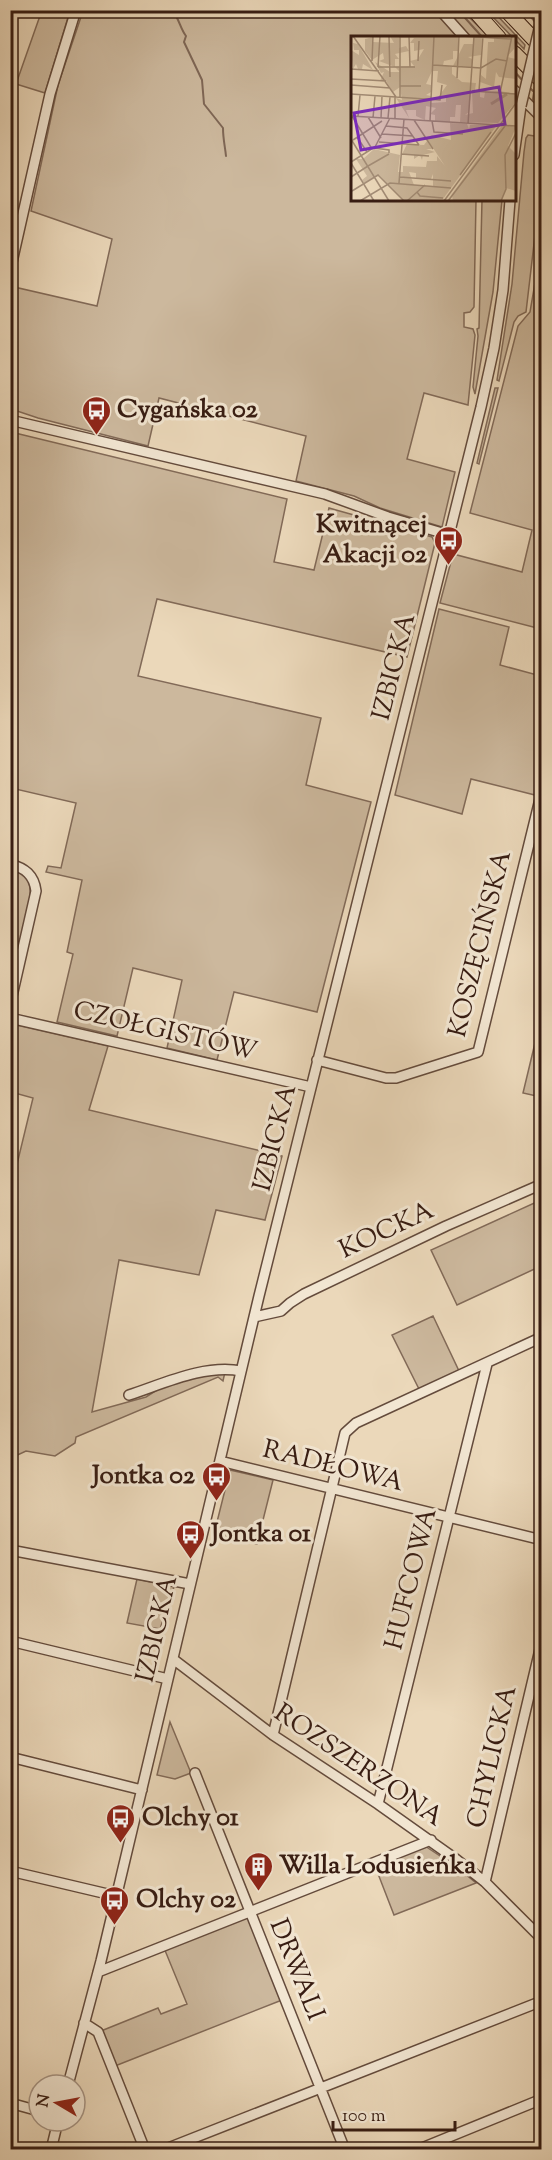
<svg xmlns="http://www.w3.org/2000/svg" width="552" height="2160" font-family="'Sorts Mill Goudy',serif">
<rect width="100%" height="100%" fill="#ebd8ba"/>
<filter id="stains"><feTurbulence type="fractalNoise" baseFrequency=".00333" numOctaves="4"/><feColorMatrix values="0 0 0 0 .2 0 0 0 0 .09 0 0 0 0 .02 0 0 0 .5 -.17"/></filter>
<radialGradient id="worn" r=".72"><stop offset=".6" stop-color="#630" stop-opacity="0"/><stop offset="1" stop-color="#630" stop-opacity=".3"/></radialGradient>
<path fill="#ccb89d" stroke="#826a58" stroke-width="1.5" d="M42,10L70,11L45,93L16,84Z
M83,11H435L461,37L352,38V200H476L474,307L470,312L464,313V327L473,329L475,335L468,405L424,393L407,459L455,472L442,527L380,508L354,496L296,481L306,436L159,398L148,446L38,418L11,409L10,304L14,287L97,306L112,239L31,211L58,85Z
M443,11H463L489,37H469Z
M487,11H493L525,45L524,49Z
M535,85L541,92V113L532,103Z
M528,135L541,137V184L526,312L518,316L514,322L499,381L497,380L512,284L524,152L526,138Z
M482,200H502L493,292L475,394L473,387L478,336L477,329L479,328Z
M541,282H542L541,629L440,603L453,554L522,572L532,530L470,513L518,326L530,312L535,283Z
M495,388H498L479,464L477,463Z
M11,432L287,499L274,562L314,570L329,508L432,537L435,543L407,657L157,599L138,676L321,718L306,785L371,802L317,1012L234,992L217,1060L167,1048L182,980L133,968L117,1036L57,1022L73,954L67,952L82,880L46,872L48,866L61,868L76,803L11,788Z
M439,609L509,627L500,665L541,676V769L535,795L471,779L462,814L395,795Z
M11,869C15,870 21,870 24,873C38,885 24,926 20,942L11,940Z
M541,1018L542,1097H541L523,1093Z
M12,1024L108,1046L89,1110L282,1156L265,1220L216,1210L199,1275L119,1260L92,1412L146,1397L160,1388L194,1378L225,1372L223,1381L218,1377L76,1437L75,1443L55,1456L26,1451L11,1458V1189L33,1098L11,1092Z
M541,1200V1266L457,1305L431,1250Z
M433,1316L459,1371L419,1389L392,1335Z
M230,1470L273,1480L257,1544L214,1534Z
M137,1579L174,1587L160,1629L127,1623Z
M170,1722L191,1773L175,1779L157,1775Z
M425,1846L458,1868L476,1883L394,1915L375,1866Z
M248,1915L282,2000L115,2066L101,2031L158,2008L161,2014L187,2004L164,1948Z"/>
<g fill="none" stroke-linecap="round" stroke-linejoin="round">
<path stroke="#7e6655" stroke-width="2" d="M172,10C179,18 180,28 186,36L184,42L202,80L204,104L223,128C223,139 225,146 226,156
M458,10L483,38
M525,10L537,24
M514,71L523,81
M529,87L542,100"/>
<defs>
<path id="minor" d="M440,10L465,38
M514,90L542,118
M514,155L521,106
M10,271L50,94L76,10
M10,420L325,494L388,517L449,535
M10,864C25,868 34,875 36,891L10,1005
M10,1018L311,1087
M317,1060L386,1078H396L478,1052L542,791
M254,1317L281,1311L290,1303L304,1294L446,1226L542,1184
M129,1395C163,1384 204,1364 241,1371
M220,1461L542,1540
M10,1550L190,1584
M10,1641L168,1679
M173,1659L273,1735L378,1804L457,1860L485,1882L542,1939
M273,1735L345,1433L356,1423L542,1337
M10,1757L142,1790
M195,1773L345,2150
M378,1804L487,1364
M10,1871L116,1896
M485,1882L542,1641
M98,1972L431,1840
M84,2023L98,2032L145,2150
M68,2085L101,1961L259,1296L481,407L494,348L503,290L510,200
M10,2103L39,2111
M51,2150L58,2121
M163,2150L542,2001
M417,2150L542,2099"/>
<path id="highway" d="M474,10L499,38
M506,10L542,48
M514,53L542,81"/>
</defs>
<use href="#minor" stroke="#644b3c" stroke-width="12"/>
<use href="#highway" stroke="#371c12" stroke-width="16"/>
<use href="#minor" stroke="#f2e6d2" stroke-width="9"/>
<use href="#highway" stroke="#ebd8ba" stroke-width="14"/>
<defs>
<path id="minor-bridge" d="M521,106L542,16"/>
</defs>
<use href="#minor-bridge" stroke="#644b3c" stroke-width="12" stroke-linecap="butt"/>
<use href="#minor-bridge" stroke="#f2e6d2" stroke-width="9"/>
</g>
<defs>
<symbol id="bus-pin" viewBox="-11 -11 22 30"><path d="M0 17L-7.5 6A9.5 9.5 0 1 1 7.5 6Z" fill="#8f2418" stroke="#f2e6d2"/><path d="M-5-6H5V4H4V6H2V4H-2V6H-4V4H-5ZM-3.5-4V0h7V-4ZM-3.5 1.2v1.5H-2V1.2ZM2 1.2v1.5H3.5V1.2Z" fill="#fff"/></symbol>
<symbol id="building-pin" viewBox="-11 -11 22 30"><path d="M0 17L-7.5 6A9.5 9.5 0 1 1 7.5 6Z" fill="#8f2418" stroke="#f2e6d2"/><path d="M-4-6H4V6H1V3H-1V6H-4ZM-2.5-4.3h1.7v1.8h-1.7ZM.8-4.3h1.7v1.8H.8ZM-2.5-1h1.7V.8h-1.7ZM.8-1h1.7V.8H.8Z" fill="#fff"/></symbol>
</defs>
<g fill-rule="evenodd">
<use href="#bus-pin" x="80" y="394" width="33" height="45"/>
<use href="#bus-pin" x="432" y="524" width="33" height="45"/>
<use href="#bus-pin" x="200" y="1460" width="33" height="45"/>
<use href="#bus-pin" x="174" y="1518" width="33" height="45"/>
<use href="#bus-pin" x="104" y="1802" width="33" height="45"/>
<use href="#building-pin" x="242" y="1850" width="33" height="45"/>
<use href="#bus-pin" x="98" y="1884" width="33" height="45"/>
</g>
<g text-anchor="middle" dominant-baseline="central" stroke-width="6" stroke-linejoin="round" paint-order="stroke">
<g font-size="26" font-weight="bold" fill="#371c12" stroke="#f2e6d2" text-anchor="start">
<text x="117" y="410">Cygańska 02</text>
<text x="427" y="525" text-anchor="end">Kwitnącej<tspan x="427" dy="30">Akacji 02</tspan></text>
<text x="195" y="1476" text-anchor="end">Jontka 02</text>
<text x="211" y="1534">Jontka 01</text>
<text x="142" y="1818">Olchy 01</text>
<text x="279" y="1866">Willa Lodusieńka</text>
<text x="136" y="1900">Olchy 02</text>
</g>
<g font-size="26" fill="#371c12" stroke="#f2e6d2">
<text transform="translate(395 667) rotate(-76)">IZBICKA</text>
<text transform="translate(481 944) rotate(-76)">KOSZĘCIŃSKA</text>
<text transform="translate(165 1032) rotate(13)">CZOŁGISTÓW</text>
<text transform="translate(276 1138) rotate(-76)">IZBICKA</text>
<text transform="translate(387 1231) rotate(-25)">KOCKA</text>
<text transform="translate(333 1467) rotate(14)">RADŁOWA</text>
<text transform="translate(412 1579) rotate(-76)">HUFCOWA</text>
<text transform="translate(158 1629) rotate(-77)">IZBICKA</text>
<text transform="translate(493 1757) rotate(-77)">CHYLICKA</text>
<text transform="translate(358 1766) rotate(34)">ROZSZERZONA</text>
<text transform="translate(296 1970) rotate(68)">DRWALI</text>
</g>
</g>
<g transform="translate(351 36)">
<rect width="165" height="165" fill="#ebd8ba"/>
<path d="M39,0H107V15H102V23L93,25L92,29L101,31V38L111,46L125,47L124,54H120L118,76L114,79L122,77L121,56H129V61L133,62L134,56L149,55L165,58V66L147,87L109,86L110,69H105L104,81H99V86L84,85V79L79,78L85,72L75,70L74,84L65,80V74H55L58,82L45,62L51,64L49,51L42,56L35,45H29L33,36L30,37L24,26L39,36H49L44,31L63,30L59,25L67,23L73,13L63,15V7H59L63,2H48V12L55,10L58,15L44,18L48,23H44V31L28,25L33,23L32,17L21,24L14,15V3L22,1V6L43,7ZM81,35H87L86,46L96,49L85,64L95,60V66L80,67V60L75,59L80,56V49L75,48ZM149,0H165L163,13L156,21L165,23V43L148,41L145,36L143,51L129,46L130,39L135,43L137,6H143V2L131,1L130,19L117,21L121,23V31L102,30L113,8H122V1ZM2,7L7,8L22,34L12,28L11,33H7L5,28L2,33L0,14L8,19V14H3ZM99,87L116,88L118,93L119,89H146L92,163L53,165L28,139L13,147L11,144L16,140L5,123H12L23,113L49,119L47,136H52V130L75,131L76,125H86V120L94,130L76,103L81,99L100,104ZM58,136L65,137V142L80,143L82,138V150L63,149ZM152,88L165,91L157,110L165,118V155L155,152L150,165H102L101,159L96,165ZM76,105L81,113H75L84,116L72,119L71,124L69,119L63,123V119L51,118L56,108L73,109Z" fill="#ccb89d" fill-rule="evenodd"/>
<path fill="none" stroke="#ae9881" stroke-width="3" d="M140,68L156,58"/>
<path fill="none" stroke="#a38d77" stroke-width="1.5" d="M2,0L45,61M38,0L39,41M49,0V62M58,0L59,31M111,0L160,3M21,25L22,0M67,25L68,5M82,29L130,32L145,23L156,25M27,31H64M27,31L29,0M0,33L28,35M106,42L108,0M0,43L35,45M0,49L39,52M49,50H70M121,55L165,58M128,55L132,0M149,57L161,0M0,58L89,64L91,49M0,80L165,90M1,80L21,113M7,80L9,59M17,81L30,102M22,82L24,60M30,82L31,60M37,82L39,61M44,83V61M63,84L82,113M79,85L83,0M81,85L83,96L112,98M117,88L123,0M35,90L56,92L68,109M31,98L62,100M6,101L16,116M0,103L38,165M2,104L31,85M28,106L68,109M23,112L38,114V117M50,118L78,120M0,126L24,111L39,82M0,127L23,165M17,130L38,118M109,139L140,96M0,141L17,130M49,141L100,145M48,147L53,83M1,155L27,139L53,165M66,156L69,160L92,162M9,165L39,147L100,152M56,165L74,149M93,165L165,67M97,165L154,90M150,165L155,153L154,119L165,97"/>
<path fill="#7b2cbf" fill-opacity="0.15" stroke="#7b2cbf" stroke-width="3" d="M148,51L154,88L10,114L3,77Z"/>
<rect width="165" height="165" fill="none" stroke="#371c12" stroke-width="3"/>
</g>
<rect width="552" height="2160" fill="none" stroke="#ebd8ba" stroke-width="36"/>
<rect x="12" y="12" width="528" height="2136" fill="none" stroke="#371c12" stroke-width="3"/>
<rect x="18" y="18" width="516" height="2124" fill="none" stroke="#371c12" stroke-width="1.5"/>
<g transform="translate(57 2103) rotate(280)"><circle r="28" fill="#f2e6d2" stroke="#a79585" stroke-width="1.5"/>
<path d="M0-4.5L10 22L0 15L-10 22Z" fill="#8f2418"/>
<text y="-9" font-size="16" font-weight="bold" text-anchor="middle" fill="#371c12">N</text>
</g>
<path d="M333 2121v9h122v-9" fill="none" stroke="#371c12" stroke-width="3"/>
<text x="342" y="2121" font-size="18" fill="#371c12" stroke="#f2e6d2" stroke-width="4.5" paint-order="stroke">100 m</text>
<rect width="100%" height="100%" filter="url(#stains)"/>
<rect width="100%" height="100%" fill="url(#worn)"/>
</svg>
